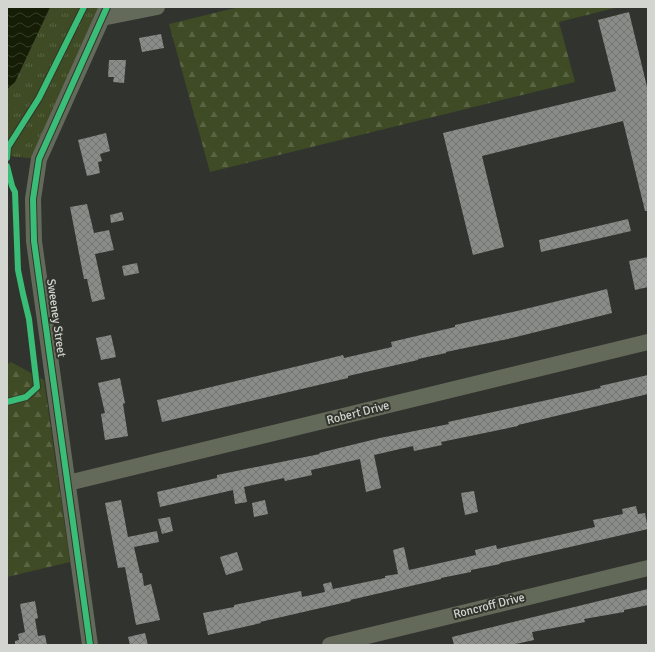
<svg xmlns="http://www.w3.org/2000/svg" width="655" height="652" font-family="Signika,sans-serif">
<defs>
<pattern id="grass-tufts" width="24" height="20" patternUnits="userSpaceOnUse"><rect width="24" height="20" fill="#3e4b24"/><path d="M3 7l-1-3M5 7V3M7 7l1-3M15 17l-1-3M17 17v-4M19 17l1-3" fill="none" stroke="#596443"/></pattern>
<pattern id="forest-firs" width="22" height="20" patternUnits="userSpaceOnUse"><rect width="22" height="20" fill="#3e4b24"/><path d="M5 1l3.5 6h-7zM16 11l3.5 6h-7z" fill="#596443"/></pattern>
<pattern id="water-waves" width="16" height="10" patternUnits="userSpaceOnUse"><rect width="16" height="10" fill="#151d06"/><path d="M0 5q4-4 8 0t8 0" fill="none" stroke="#363d29"/></pattern>
<pattern id="building-cross-hatch" width="8" height="8" patternUnits="userSpaceOnUse"><rect width="8" height="8" fill="#8a8c88"/><path d="M0 0l8 8M0 8l8-8" fill="none" stroke="#747572"/></pattern>
</defs>
<rect width="100%" height="100%" fill="#31332f"/>
<path fill="url(#grass-tufts)" d="M50,7H107L39,159L7,156V89L15,82Z"/>
<path fill="url(#forest-firs)" d="M239,7H619L559,22L575,82L210,172L169,24Z
M11,362L44,380L70,562L7,577V365Z"/>
<path fill="url(#water-waves)" d="M7,7H50L15,82L7,89Z"/>
<path fill="url(#building-cross-hatch)" d="M629,12L648,91V211H645L623,121L482,156L504,247L473,255L443,133L616,91L598,20Z
M161,34L164,48L142,52L139,38Z
M109,60H126L124,83L113,82L114,77H108Z
M106,133L110,151L100,154L102,161L98,162L100,173L87,176L78,140Z
M87,204L94,233L109,230L114,250L95,254L105,299L92,302L87,279H84L70,207Z
M122,212L124,220L111,223L110,215Z
M628,219L631,231L541,252L539,240Z
M648,257V287L635,290L629,261Z
M137,263L139,273L124,276L122,266Z
M607,289L612,313L512,338L446,352V353L418,359V360L348,376V378L162,422L157,400L319,361L343,355L344,358L392,347L391,342L455,327V325L517,311Z
M111,335L116,357L101,360L96,338Z
M648,375V394L518,425V426L441,442L442,445L414,451L413,446L374,455L381,488L366,492L360,459L311,470L312,475L285,481L284,478L244,487L247,502L235,504L233,490L160,507L157,492L217,478V475L320,454L319,453L380,438L449,424L448,422L601,388L600,386Z
M120,378L125,403L123,404L128,436L105,440L101,414L105,413L98,383Z
M474,491L478,512L465,515L461,493Z
M121,500L128,537L157,531L159,542L134,547L140,573H142L144,586L151,584L160,620L136,625L125,567L118,568L105,503Z
M265,500L268,514L254,517L252,503Z
M636,506L638,514L645,513L648,529L500,563V564L471,570V572L441,578V579L350,600L351,601L260,622L261,623L208,635L203,613L234,607V605L301,591L302,597L325,592L323,584L331,582L333,589L385,578V576L398,574L393,550L404,547L409,570L476,555L475,550L496,545L497,549L595,527L593,520L623,514L622,509Z
M170,517L173,531L162,534L158,519Z
M237,552L243,570L226,575L220,557Z
M648,589V605L624,610V612L584,619L585,622L532,632L534,640L511,645H454L452,637Z
M35,601L38,618L35,619L38,636L45,635L47,645H15V641L19,640L18,634L25,632L20,604Z
M145,633L148,645H130L128,637Z"/>
<g fill="none" stroke-linecap="round" stroke-linejoin="round">
<path stroke="#646a5a" stroke-width="16" d="M102,18L157,7
M68,483L648,342
M90,645L34,241L33,199L39,159L107,7
M330,645L648,568"/>
<defs>
<path id="cycleway" d="M7,158L8,147L39,98L84,7
M7,166L12,186L15,192L18,270L23,294L29,319L37,387L26,397L7,402
M90,645L34,241L33,199L39,159L107,7"/>
</defs>
<use href="#cycleway" stroke="#32352d" stroke-width="8"/>
<use href="#cycleway" stroke="#3abd76" stroke-width="6"/>
</g>
<g text-anchor="middle" dominant-baseline="central" stroke-width="4" stroke-linejoin="round" paint-order="stroke">
<g font-size="12" fill="#d3d5d0" stroke="#32352d">
<text transform="translate(56 318) rotate(82)">Sweeney Street</text>
<text transform="translate(358 413) rotate(-14)">Robert Drive</text>
<text transform="translate(489 606) rotate(-14)">Roncroff Drive</text>
</g>
</g>
<rect width="655" height="652" fill="none" stroke="#d3d5d0" stroke-width="16"/>
</svg>
